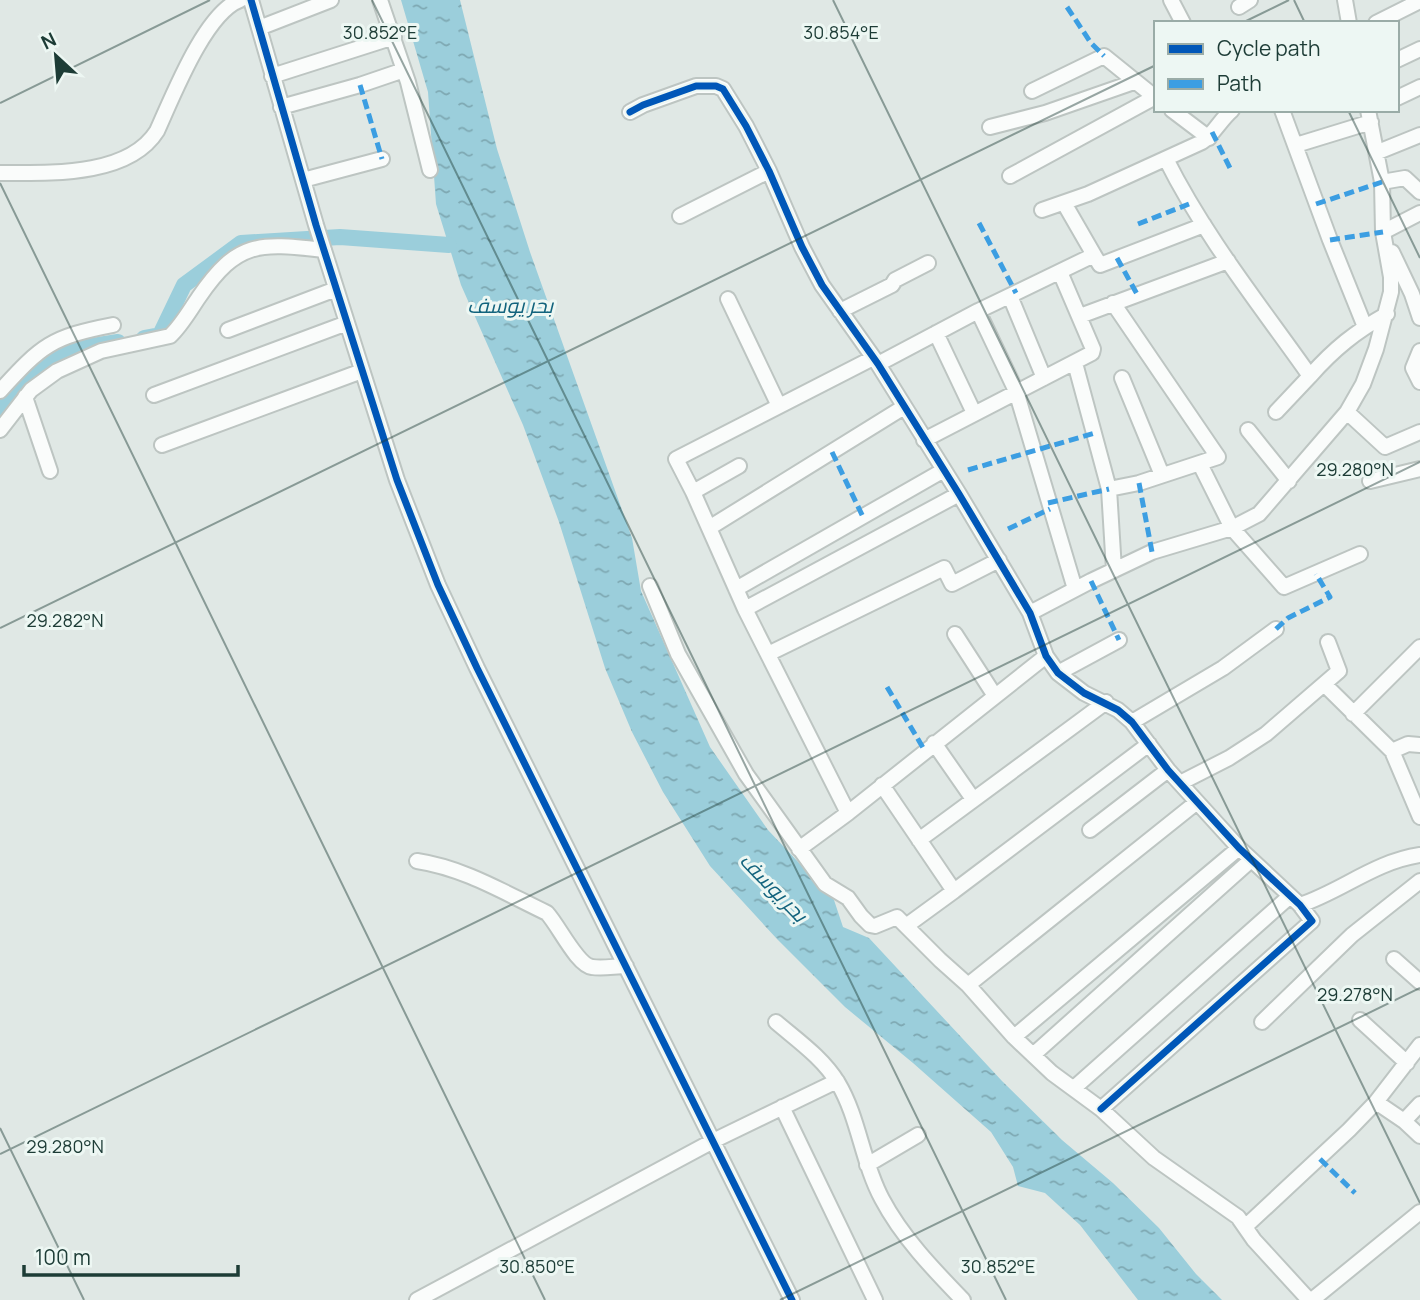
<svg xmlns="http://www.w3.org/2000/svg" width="1420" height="1300" font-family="Manrope,Cairo,sans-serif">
<defs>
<pattern id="water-ripples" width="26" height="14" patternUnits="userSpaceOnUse" patternTransform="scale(1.75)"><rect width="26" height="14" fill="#9bcedb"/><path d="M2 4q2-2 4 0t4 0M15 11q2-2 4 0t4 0" fill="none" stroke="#7ea8b2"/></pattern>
</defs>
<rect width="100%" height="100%" fill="#e0e8e5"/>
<path fill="url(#water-ripples)" d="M401,0H460L497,149L530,252L632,538L641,591L710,747L768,830L834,900L843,927L869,938L1002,1081L1062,1140L1113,1183L1159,1228L1196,1274L1222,1300H1138L1080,1225L1045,1193L1018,1186L1013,1167L991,1132L913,1063L845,1007L777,939L710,866L663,792L632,732L605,668L559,522L523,425L461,285L436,204L428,92Z"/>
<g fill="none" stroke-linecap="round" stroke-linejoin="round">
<path stroke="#9bcedb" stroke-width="16" d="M144,338L160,335L184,285L241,243L340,237L449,245
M0,409L60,351L118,342"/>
<defs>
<path id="minor" d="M251,0L316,225L397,480L438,585L477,668L792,1300
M380,0L408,82L430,170
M1171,0L1183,23
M1345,0L1349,23
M1239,7L1250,0
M1376,23L1420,1
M259,28L331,0
M1397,60L1420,49
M272,76L394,37
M1032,91L1104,56L1156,98
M1397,98L1420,87
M281,107L360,85L404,70
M1172,110L1209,138
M1282,110L1330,240L1365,327
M630,112L643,105L696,86H716L723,89L746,126L769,171L802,247L822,285L878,364L959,494L1030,613L1046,656L1058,673L1084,693L1118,710L1132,722L1168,770L1239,848L1300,905L1312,921L1101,1109
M990,127L1045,113L1134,82
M1296,145L1371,122
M1378,152L1420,135
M1166,159C1205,237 1260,305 1310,376C1334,349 1355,332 1387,314
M0,173C49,173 128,177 157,131C173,96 205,13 240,0
M1010,176L1155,97
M303,180L382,159
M1382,182L1405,178L1420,192
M1064,203L1094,255
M1042,210L1088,194L1202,142C1214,134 1220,120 1232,110
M680,216L769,171
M1383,232L1420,213
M1392,252L1412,294L1420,318
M1010,296L1044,378
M728,299L779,406
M840,311L892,285L895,280L928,263
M978,311L1016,391L1075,589
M1080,316L1228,261
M228,330L336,289
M936,333L974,413
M1420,351L1413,368L1420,382
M1075,363L1109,489L1114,570
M878,364L978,311L1094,255L1100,265L1204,225
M1122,378L1162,475
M0,391C42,345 51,337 113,325
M154,395L347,323
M25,397L50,471
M1276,412L1310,376
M1347,412L1385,447L1420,432
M0,430L31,390L57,371L101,351L170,336C181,326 190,310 199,297C238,240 259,243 324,250
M1248,430L1289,481
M924,440L1092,353L1093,349L1060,272
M162,445L362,371
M1200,464L1232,528L1284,587L1360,554
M1370,481L1420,469
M1109,489L1139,483L1218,457L1113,303
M693,492L739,466
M709,528L904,407
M650,586L678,654L746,774L825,884L848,898L861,916L870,925L875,926L897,917L906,926L954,891
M736,589L944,470
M745,609L959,494
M1030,613L1091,581L1152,552L1232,528L1259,514L1347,412L1363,384L1376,349L1391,292V277L1383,232L1382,182L1368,110
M955,634L995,696
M768,654L944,568L952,584L999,560
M1058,673L1119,640
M1324,684L1392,751L1420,817
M1353,714L1420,647
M1132,722L1223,668L1276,629
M934,743L973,799
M1392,751L1408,744L1420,745
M1180,783L1229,758L1266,734L1339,671L1328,642
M882,785L954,891L1149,744
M848,813L745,609L693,492L676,459L873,358
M1090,830L1168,770
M919,840L1106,702
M799,849L848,813L1046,656
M417,861C464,868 505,893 547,913C559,926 577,965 592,967C603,969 615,966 626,966
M1300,905C1342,891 1374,862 1420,855
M906,926L940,960L968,985L1014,1037L1052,1073L1101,1109L1154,1158L1238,1217L1254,1240L1309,1300
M1394,959L1420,982
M968,985L1197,802
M1360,1020L1407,1063
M776,1022C797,1040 823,1058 838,1083C859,1118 862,1162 882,1199C902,1237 933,1269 963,1300
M1262,1022L1352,935L1420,881
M1014,1037L1239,848
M1033,1055L1251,860
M1074,1088L1289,897
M1376,1102L1404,1121L1420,1136
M782,1107L875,1300
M1404,1121L1420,1104
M867,1165L918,1135
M1246,1226L1349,1130L1376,1102L1420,1045
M417,1300L713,1141L837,1081
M1312,1300L1420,1212"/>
</defs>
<use href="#minor" stroke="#bdc5c2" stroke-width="18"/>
<use href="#minor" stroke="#fafcfb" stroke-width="14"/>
<path stroke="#3c9ee2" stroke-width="5" stroke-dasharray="10 5" stroke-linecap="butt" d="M1067,7L1091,43L1104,56
M360,85L382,159
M1212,132L1230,168
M1316,204L1382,182
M979,223L1016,293
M1138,224L1189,204
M1330,240L1383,232
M1117,258L1137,294
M832,452L863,517
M968,470L1095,433
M1139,483L1152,552
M1048,503L1109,489
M1008,529L1050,509
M1091,581L1119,640
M1276,629L1288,618L1330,597L1316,574
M887,687L925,751
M1320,1159L1355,1193"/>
<defs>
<path id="cycleway" d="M251,0L316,225L397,480L438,585L477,668L792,1300
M630,112L643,105L696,86H716L723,89L746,126L769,171L802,247L822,285L878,364L959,494L1030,613L1046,656L1058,673L1084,693L1118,710L1132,722L1168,770L1239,848L1300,905L1312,921L1101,1109"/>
</defs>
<use href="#cycleway" stroke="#edf7f3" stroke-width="11"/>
<use href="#cycleway" stroke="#0057b8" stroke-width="7"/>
</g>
<path fill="none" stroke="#1d3c36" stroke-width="2" stroke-opacity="0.45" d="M372,0L1006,1300M833,0L1420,1203M1294,0L1305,23M1242,23L1289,0M0,103L210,0M1348,110L1420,258M0,183L545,1300M0,628L1156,65M0,1128L84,1300M0,1154L1420,462M780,1300L1420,988"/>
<g text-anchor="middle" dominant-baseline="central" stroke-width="6" stroke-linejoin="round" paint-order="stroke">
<g font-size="21" font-style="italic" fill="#12637d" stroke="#edf7f3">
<text x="510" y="305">بحر يوسف</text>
<text transform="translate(774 887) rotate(46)">بحر يوسف</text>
</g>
</g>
<g font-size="18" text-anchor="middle" fill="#1d3c36" stroke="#edf7f3" stroke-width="6" stroke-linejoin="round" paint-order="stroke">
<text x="380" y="39">30.852°E</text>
<text x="841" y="39">30.854°E</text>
<text x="1355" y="476">29.280°N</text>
<text x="65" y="627">29.282°N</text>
<text x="1355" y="1001">29.278°N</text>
<text x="65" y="1153">29.280°N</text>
<text x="537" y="1273">30.850°E</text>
<text x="998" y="1273">30.852°E</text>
</g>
<rect x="1154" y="21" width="245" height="91" fill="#edf7f3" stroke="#9aaca7" stroke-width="2"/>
<rect x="1168" y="44" width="35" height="10" fill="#0057b8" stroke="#9aaca7" stroke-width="2"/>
<text x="1217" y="56" font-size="21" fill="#1d3c36">Cycle path</text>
<rect x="1168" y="79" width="35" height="10" fill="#3c9ee2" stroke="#9aaca7" stroke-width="2"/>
<text x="1217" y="91" font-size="21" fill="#1d3c36">Path</text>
<g transform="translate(56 56) rotate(334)" stroke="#edf7f3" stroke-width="5" paint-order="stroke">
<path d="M0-5L12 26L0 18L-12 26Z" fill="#1d3c36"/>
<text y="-10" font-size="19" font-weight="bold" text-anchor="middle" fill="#1d3c36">N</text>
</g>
<path d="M24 1265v10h214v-10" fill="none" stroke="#1d3c36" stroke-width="3.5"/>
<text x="35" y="1265" font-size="21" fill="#1d3c36" stroke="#edf7f3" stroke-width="5" paint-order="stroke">100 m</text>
</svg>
